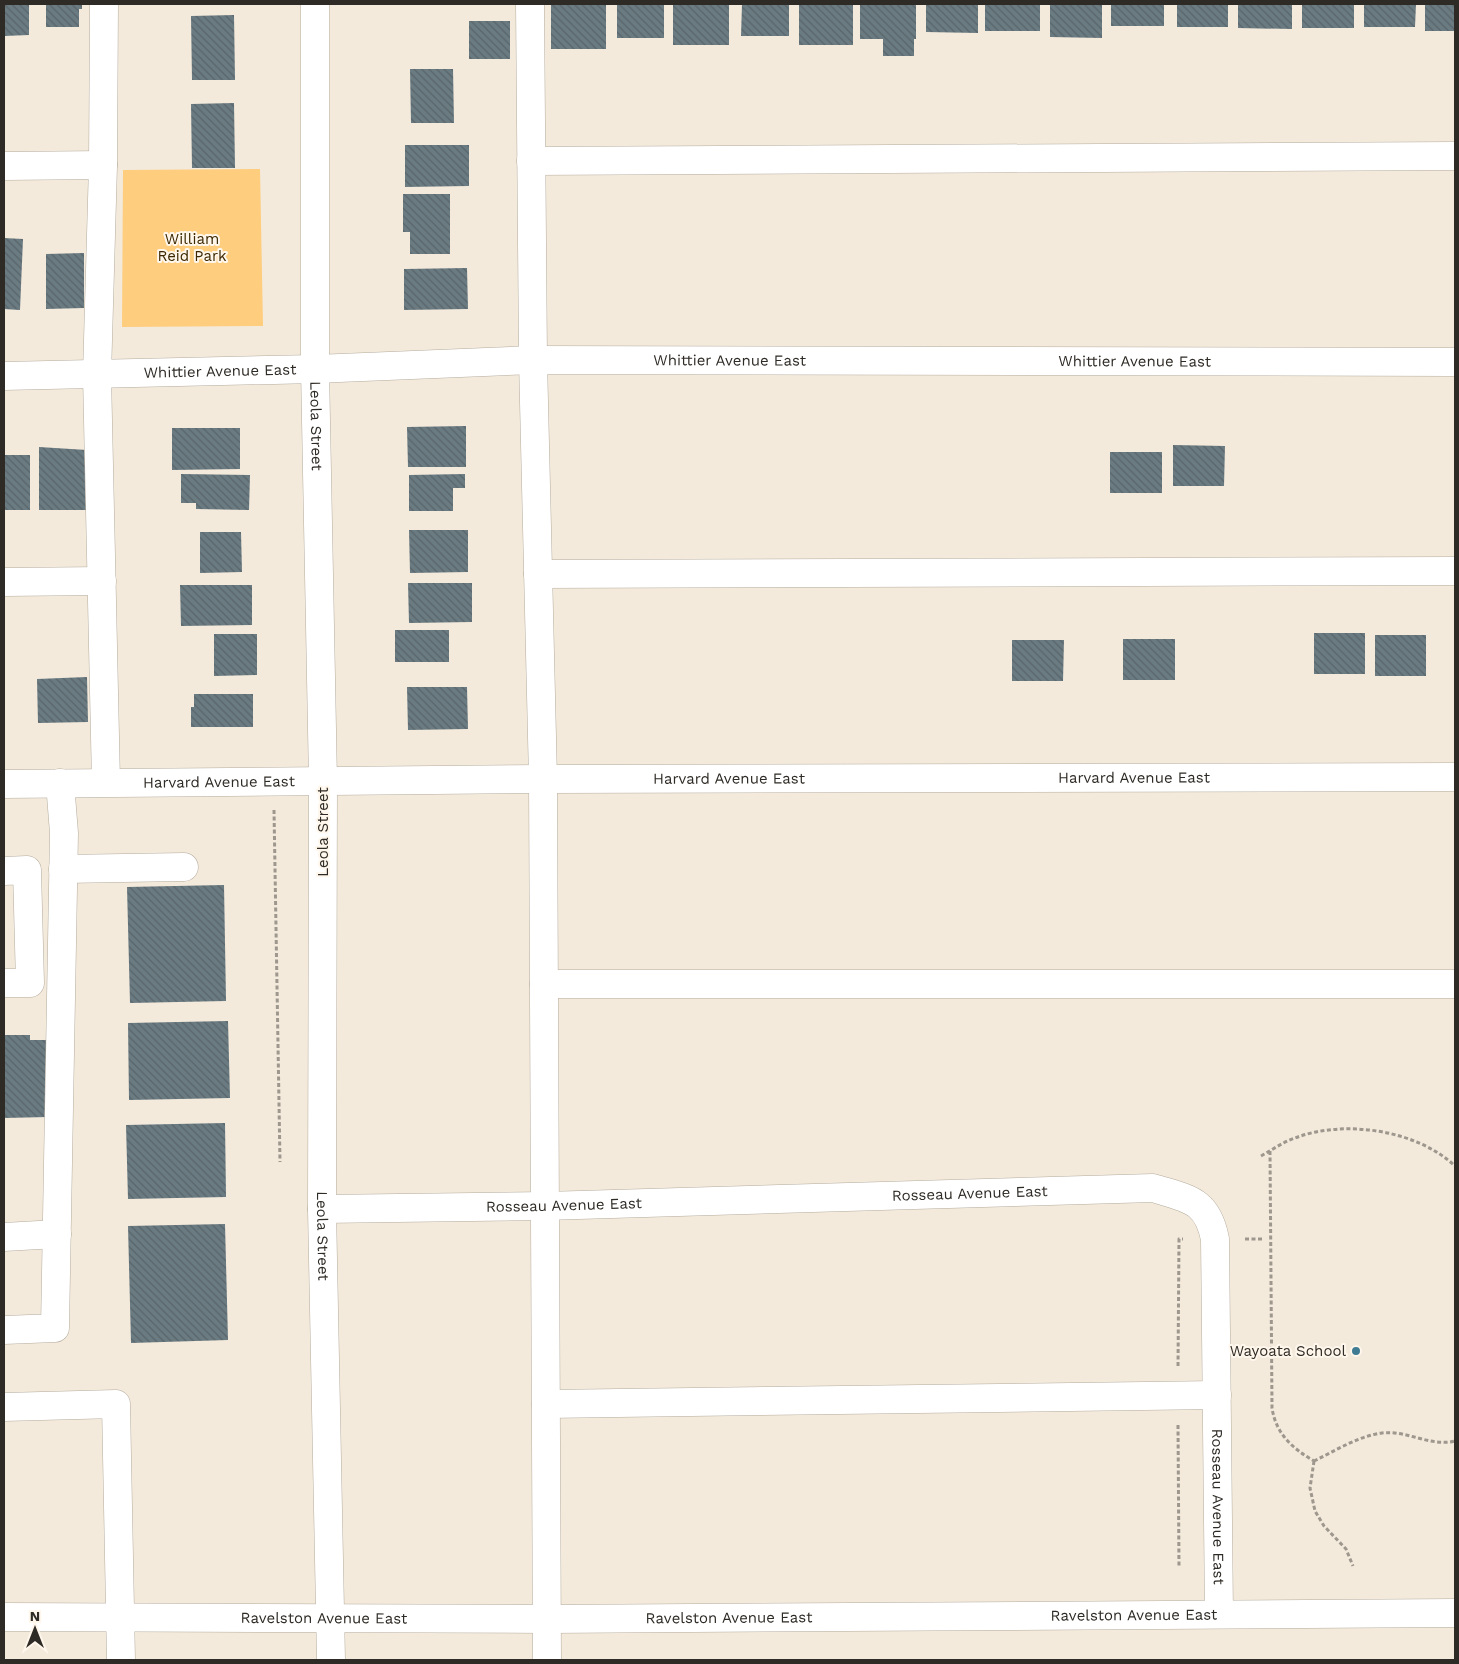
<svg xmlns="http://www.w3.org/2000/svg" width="1459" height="1664" font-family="'Work Sans',sans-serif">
<defs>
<pattern id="building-back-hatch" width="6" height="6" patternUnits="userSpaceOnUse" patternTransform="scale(1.25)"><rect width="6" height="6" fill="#6b7b82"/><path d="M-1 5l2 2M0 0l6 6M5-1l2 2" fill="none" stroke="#58656a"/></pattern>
</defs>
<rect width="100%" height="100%" fill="#f3eadc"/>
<path fill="#fecd7e" d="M260,169L263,326L122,327L123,170Z"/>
<path fill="url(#building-back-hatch)" d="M4,4H29V35L4,36Z
M46,4H82V9H79V27H46Z
M551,4H606V49H551Z
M617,4H664V38H617Z
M673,4H729V45H673Z
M742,4H789V36H741Z
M799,4H853V45H799Z
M860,4H916V39H914V56H883V39H860Z
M926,4H978V33L926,32Z
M985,4H1040V31H985Z
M1050,4H1102V38L1050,37Z
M1111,4H1164V26H1111Z
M1177,4H1228V27H1177Z
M1238,4H1292V29L1238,28Z
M1302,4H1354V28H1302Z
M1364,4H1416L1415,27H1364Z
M1425,4H1455V31H1425Z
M234,15L235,80H192L191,16Z
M469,21H510V59H469Z
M410,69H453L454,123H411Z
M234,103L235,168H192L191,104Z
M405,145H469V186L405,187Z
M403,194H450V254H410V232H403Z
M4,238L23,239L20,310L4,309Z
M84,253V308L46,309V254Z
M467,268L468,309L404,310V269Z
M466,426V467H408L407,427Z
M172,428H240V469L172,470Z
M1173,445L1225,446L1224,486H1173Z
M39,447L87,450V510H39Z
M1110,452H1162V493H1110Z
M4,455H30V510H4Z
M181,474L250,475L249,510L196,509V503H181Z
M465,474V488H453V511H409V475Z
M409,530H468V572L410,573Z
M200,532H241L242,572L200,573Z
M408,583H472V622L409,623Z
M180,585H252V625L181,626Z
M395,630H449V662H395Z
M1314,633H1365V674H1314Z
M214,634H257V675L214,676Z
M1375,635H1426V676H1375Z
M1123,639H1175V680H1123Z
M1012,640H1064L1063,681H1012Z
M87,677L88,722L38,723L37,679Z
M407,687H467L468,729L408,730Z
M194,694H253V727H191V707H194Z
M224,885L226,1001L130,1003L127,887Z
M228,1021L230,1098L129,1100L128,1023Z
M4,1035H30V1040H48V1117L4,1118Z
M225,1123L226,1197L128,1199L126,1125Z
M225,1224L228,1340L131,1343L128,1226Z"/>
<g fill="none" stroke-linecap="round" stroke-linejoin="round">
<defs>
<g id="minor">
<path d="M104,4L103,165L97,375L106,782"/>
<path id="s1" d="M315,4V369L323,781L322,1209L331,1660"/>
<path d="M530,4L533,360L543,779L547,1660"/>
<path d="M531,161L1455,156"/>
<path d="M4,166L103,165"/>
<path id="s2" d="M4,376L315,369L533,360L1455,362"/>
<path d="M538,574L1455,571"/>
<path d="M4,582L102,581"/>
<path id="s3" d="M4,784L543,779L1455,777"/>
<path d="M63,869L184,867"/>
<path d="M4,871L27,870L30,983H4"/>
<path d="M544,984H1455"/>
<path id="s4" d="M322,1209L545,1206L1153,1188C1188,1199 1207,1199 1215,1239L1219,1614"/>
<path d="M4,1237L57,1234"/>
<path d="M4,1330L55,1328L64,833L60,783"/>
<path d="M546,1404L1217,1395"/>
<path d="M4,1407L116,1404L121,1660"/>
<path id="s5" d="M4,1617L548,1619L1455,1613"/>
</g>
</defs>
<use href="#minor" stroke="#b5ac9e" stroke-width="29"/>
<path stroke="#9e978d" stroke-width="3" stroke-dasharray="4 2.5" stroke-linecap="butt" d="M274,810L280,1162
M1270,1151L1272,1408C1276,1434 1292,1448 1314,1461
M1261,1156C1272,1150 1283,1142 1295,1138C1344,1119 1417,1130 1455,1166
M1245,1239H1262
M1178,1366L1179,1239H1183
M1178,1425L1179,1567
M1314,1461C1335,1451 1358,1436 1382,1433C1407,1430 1430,1447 1455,1441
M1314,1461L1310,1488L1315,1511L1324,1526L1346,1549L1353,1566"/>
<use href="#minor" stroke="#fff" stroke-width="28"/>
</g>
<circle fill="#3f7b93" stroke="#fff7ec" stroke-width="2" cx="1356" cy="1351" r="5"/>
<g text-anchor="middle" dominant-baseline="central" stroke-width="4" stroke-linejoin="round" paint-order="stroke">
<g font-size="15" fill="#3c2803" stroke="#fff7ec">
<text x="192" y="239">William<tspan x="192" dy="17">Reid Park</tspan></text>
</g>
<g font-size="15" fill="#2e2a25" stroke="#fff7ec">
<text stroke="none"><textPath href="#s2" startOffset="726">Whittier Avenue East</textPath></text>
<text stroke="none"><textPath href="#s2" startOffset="1131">Whittier Avenue East</textPath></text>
<text stroke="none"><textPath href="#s2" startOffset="216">Whittier Avenue East</textPath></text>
<text stroke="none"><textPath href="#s1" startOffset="422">Leola Street</textPath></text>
<text stroke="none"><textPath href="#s3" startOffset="1130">Harvard Avenue East</textPath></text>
<text stroke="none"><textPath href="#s3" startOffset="725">Harvard Avenue East</textPath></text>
<text stroke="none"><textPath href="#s3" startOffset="215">Harvard Avenue East</textPath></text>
<text transform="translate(323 832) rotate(-90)">Leola Street</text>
<text stroke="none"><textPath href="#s4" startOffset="648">Rosseau Avenue East</textPath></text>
<text stroke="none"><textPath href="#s4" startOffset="242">Rosseau Avenue East</textPath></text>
<text stroke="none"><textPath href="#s1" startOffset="1232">Leola Street</textPath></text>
<text stroke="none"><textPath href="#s4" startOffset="1186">Rosseau Avenue East</textPath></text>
<text stroke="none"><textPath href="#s5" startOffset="1130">Ravelston Avenue East</textPath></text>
<text stroke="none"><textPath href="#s5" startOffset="320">Ravelston Avenue East</textPath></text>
<text stroke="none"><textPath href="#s5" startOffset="725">Ravelston Avenue East</textPath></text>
</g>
<g font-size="15" fill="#2e2a25" stroke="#fff7ec" text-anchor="end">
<text x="1346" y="1351">Wayoata School</text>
</g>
</g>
<rect width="1459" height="1664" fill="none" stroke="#2e2a25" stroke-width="10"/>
<g transform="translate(35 1629)" stroke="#fff7ec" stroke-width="4" paint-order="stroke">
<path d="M0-4L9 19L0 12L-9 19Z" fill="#2e2a25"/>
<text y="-8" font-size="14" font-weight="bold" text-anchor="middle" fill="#2e2a25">N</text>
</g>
</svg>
